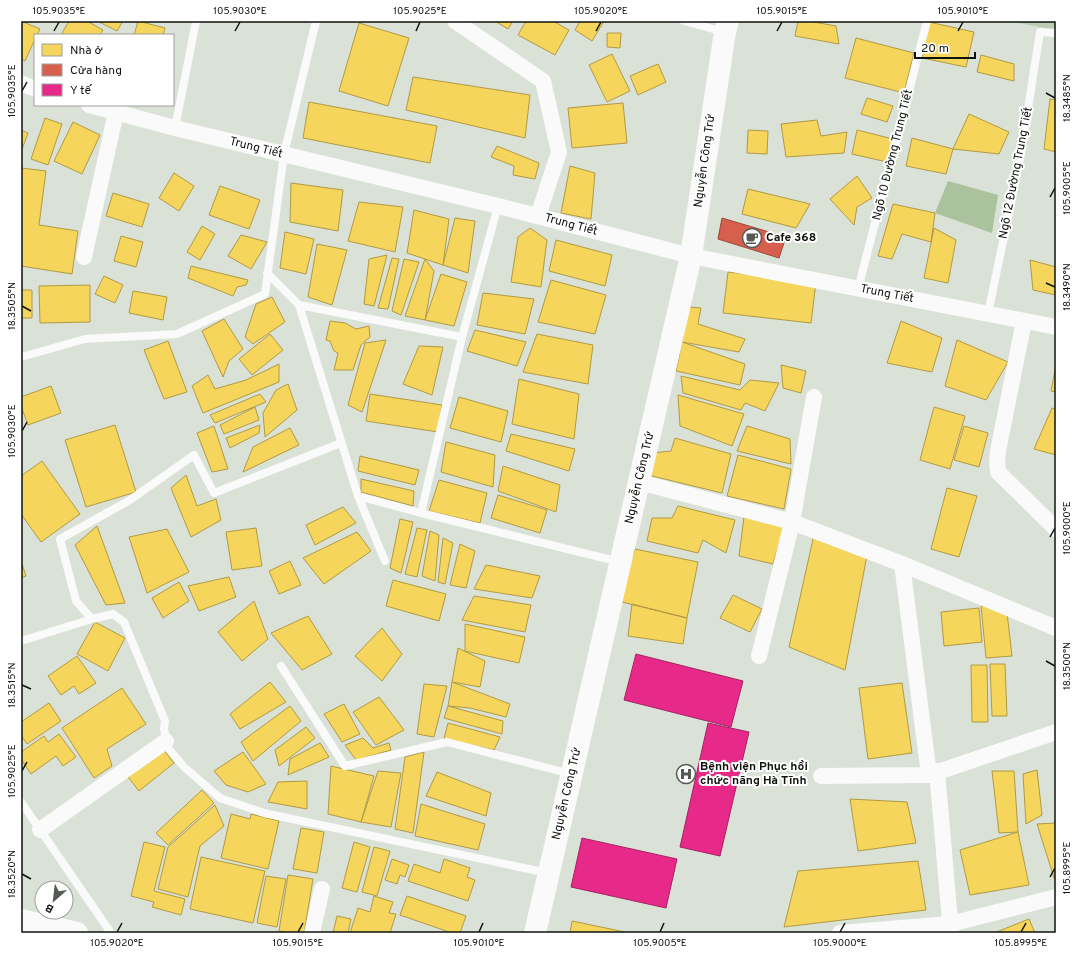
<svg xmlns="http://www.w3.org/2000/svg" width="1077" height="954" font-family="Overpass,sans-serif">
<rect width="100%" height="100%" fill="#dae1d7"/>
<path fill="#bbccb3" d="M1008,21H1056V30Z"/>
<path fill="#aac29d" d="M948,181L998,195L992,233L935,213Z"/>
<path fill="#f6d55c" stroke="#b09a44" d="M21,21L40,29L37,35H35V39L25,61L21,59Z
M69,21H87L103,30L100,35H66L62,33Z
M97,21H123L117,31Z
M138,21L165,28L163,35H134Z
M495,21H513L508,29Z
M526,21H553L569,30L555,55L518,35Z
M580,21H604L592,41L575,30Z
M798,21H808L836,26L839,44L795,36Z
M929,22L974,32L966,67L922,58Z
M359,23L409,38L388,106L339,91Z
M607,33H621L620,48L607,47Z
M856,38L914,53L904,93L845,78Z
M612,54L630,91L607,102L589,65Z
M981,55L1014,64V81L977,72Z
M658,64L666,82L638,95L630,76Z
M413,77L530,95L525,138L406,110Z
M867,98L893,106L887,122L861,114Z
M1050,99L1056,100V152L1044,149Z
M309,102L437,126L430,163L303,138Z
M623,103L627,143L572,148L568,108Z
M969,114L1009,132L999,154L953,149Z
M45,118L62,124L48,165L31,159Z
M817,120L821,136L847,132L844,153L786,157L781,124Z
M73,122L100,135L82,174L54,161Z
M21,130L28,133L21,152Z
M748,130L768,131L767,154L747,153Z
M857,130L893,139L887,162L852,154Z
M912,138L953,149L946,174L906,166Z
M497,146L539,163L535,179L513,175L514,166L491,157Z
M570,166L595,173L591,219L561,213Z
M22,168L46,171L39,225L78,231L72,274L21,266V178Z
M174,173L194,186L179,211L159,198Z
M857,176L872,198L857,207L854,225L830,199Z
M291,183L343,190L338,231L290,222Z
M220,186L260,200L249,229L209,215Z
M748,189L810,204L796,228L742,214Z
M113,193L149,204L142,227L106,216Z
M359,202L403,207L395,252L348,241Z
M893,204L935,213L931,242L902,234L892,259L878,256Z
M414,210L449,219L443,265L407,253Z
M455,218L475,221L468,273L443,265Z
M202,226L215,234L200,260L187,252Z
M530,228L547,240L541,287L511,282L518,237Z
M934,228L956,240L948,283L924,278Z
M285,232L314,239L306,274L280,268Z
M241,235L267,242L251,269L228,256Z
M121,236L143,242L136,267L114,261Z
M556,240L612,255L605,286L549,271Z
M317,244L347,250L332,305L308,297Z
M387,255L374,306L364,304L369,259Z
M392,258L399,259L388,309L378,308Z
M404,259L419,262L401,315L392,311Z
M425,259L434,271L425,320L405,316Z
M1030,260L1056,267V295L1033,290Z
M191,266L248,280L246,285L237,287L233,296L188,278Z
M728,272L816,282L811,323L723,313Z
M441,274L467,282L454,326L425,320Z
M104,276L123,285L115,303L95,294Z
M551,280L606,295L595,334L538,322Z
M90,285V322L40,323L39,286Z
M21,290H32V318H21Z
M133,291L167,297L163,320L129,313Z
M483,293L534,299L525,334L477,325Z
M272,297L285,322L253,344L245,337L256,304Z
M689,307L701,308L698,324L745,339L739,352L682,342Z
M224,319L243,349L229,361L223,377L202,331Z
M330,321L345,323L356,329L369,326L370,337L361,345L353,370H334L338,353L334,351L330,341L326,340Z
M901,321L942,338L932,372L887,363Z
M475,330L526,342L517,366L467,351Z
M270,334L283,350L252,375L239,359Z
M537,334L593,345L588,384L523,372Z
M386,340L362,412L348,405L365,343Z
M957,340L1008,362L986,400L945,386Z
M168,341L187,392L164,399L144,350Z
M682,342L745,364L740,385L676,371Z
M419,346L443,347L432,395L403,384Z
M279,364V382L203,413L192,386L208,375L215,389L246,380Z
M781,365L806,371L801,393L783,388Z
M1056,365V392L1051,391Z
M681,376L740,390L750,380L779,383L765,411L745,403L741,410L683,393Z
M519,379L579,394L574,439L512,424Z
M288,384L297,410L265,437L263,413L276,390Z
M51,386L61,413L28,425L21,406V397Z
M260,394L266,402L215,423L210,415Z
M370,394L442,405L438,432L366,421Z
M678,395L744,414L732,446L680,426Z
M459,397L508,411L501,442L450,428Z
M255,407L259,420L224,434L220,425Z
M934,407L965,416L950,469L920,460Z
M1052,408L1056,409V455L1034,449Z
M115,425L136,492L86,507L65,440Z
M260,425L259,433L230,448L226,438Z
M214,426L228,469L212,472L197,433Z
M747,426L790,439L791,464L737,451Z
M964,426L988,433L979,467L954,460Z
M290,428L299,445L243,472L253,447Z
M511,434L575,449L569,471L506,451Z
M675,438L731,454L722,493L648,475L652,453L671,451Z
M446,442L495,455L493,487L441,472Z
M738,455L791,469L784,509L727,496Z
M360,456L419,470L415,485L358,471Z
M42,461L80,514L41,542L21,514V476Z
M503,466L560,485L556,512L498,491Z
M186,475L197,506L216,499L221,520L191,537L171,488Z
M361,479L414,491L413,506L361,492Z
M439,480L487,493L480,523L429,511Z
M947,488L977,496L959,557L931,549Z
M498,495L547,510L540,533L491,518Z
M678,506L735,520L726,553L703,540L698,553L647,541L652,518H672Z
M343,507L356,523L315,545L306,525Z
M744,517L784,527L773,564L739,556Z
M400,519L413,522L401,573L390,568Z
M97,526L125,603L106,605L75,545Z
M256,528L262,566L232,570L226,532Z
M417,528L427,530L417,577L405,574Z
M167,529L189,572L147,593L129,537Z
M815,530L869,545L845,670L789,647Z
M430,531L439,535L435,581L422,576Z
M357,532L371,551L324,584L303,558Z
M443,538L453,543L445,584L438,582Z
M460,544L475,551L466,588L450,585Z
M635,549L698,562L687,618L618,601Z
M21,561L26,576L21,578Z
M290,561L301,585L279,594L269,571Z
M486,565L540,576L532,598L474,589Z
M229,577L236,597L199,611L188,586Z
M393,580L446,594L439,621L386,606Z
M179,582L189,601L163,618L152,598Z
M733,595L762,609L750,632L720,618Z
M474,596L531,605L525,632L462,620Z
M254,601L268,639L242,661L218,632Z
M632,604L687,618L683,644L628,636Z
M1006,604L1012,656L986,658L981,606Z
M979,608L982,642L944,646L941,612Z
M308,616L332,654L302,670L271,633Z
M95,622L125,638L108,671L77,654Z
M465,624L525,637L519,663L465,651Z
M382,628L402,654L382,681L355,656Z
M458,648L485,661L480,687L452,682Z
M77,656L96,683L79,694L74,686L61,695L48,676Z
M990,664H1005L1007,716H992Z
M971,665H987L988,722H972Z
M270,682L286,702L240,729L230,714Z
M452,682L510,704L506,717L470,708L448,706Z
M902,683L912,753L868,759L859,688Z
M424,684L447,686L434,737L417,734Z
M122,688L146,724L107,749L112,766L94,778L62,728Z
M379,697L404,730L376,745L353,712Z
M49,703L61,721L27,744L21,735V722Z
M344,704L360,734L342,742L324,714Z
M290,706L301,721L253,761L241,742Z
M448,706L503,721L502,734L444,718Z
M448,723L500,737L494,750L444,739Z
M306,727L315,738L279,766L275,750Z
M59,734L76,757L63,766L56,756L31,774L21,759V752L44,736L48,742Z
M363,738L373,748L389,743L391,750L356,760L345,745Z
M320,743L329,757L288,775L290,759Z
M163,749L174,763L139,791L128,777Z
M243,752L266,784L248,792L226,785L214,771Z
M424,752L413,833L395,829L405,757Z
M331,766L374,776L361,822L328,814Z
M1037,770L1042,815L1026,824L1023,774Z
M378,771L401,773L391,827L361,822Z
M992,771H1014L1018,832L999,833Z
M437,772L491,793L486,816L426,796Z
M307,781V809L268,802L278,782Z
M202,790L214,803L168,845L156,833Z
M850,799L907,802L916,843L858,851Z
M421,804L485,824L478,850L415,836Z
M215,805L224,826L200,846L188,897L158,889L168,847Z
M231,814L250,819L251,814L279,821L268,869L221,858Z
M1056,823V884L1037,824Z
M301,828L324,832L317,873L293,869Z
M1018,832L1029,885L970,895L960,850Z
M144,842L165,847L154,891L185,899L181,915L152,907L154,902L131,896Z
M354,842L370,847L357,892L342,888Z
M374,847L390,851L377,896L362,892Z
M201,857L265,871L253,923L190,909Z
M392,859L409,865L405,877L400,875L397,884L385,880Z
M444,859L470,868L467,877L475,880L468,901L408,881L414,864L440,873Z
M918,861L926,910L784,927L798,871Z
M288,875L313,879L304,933H290L279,931Z
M266,876L286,879L277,927L257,923Z
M374,896L393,902L389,913L396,914L390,933H350L358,908L370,912Z
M407,896L466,916L460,933H452L400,915Z
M337,916L351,919L348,933H333Z
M1029,919L1035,933H994Z
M572,921L625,932V933H570Z"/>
<path fill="#d6604d" stroke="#9a493a" d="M722,218L786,237L779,258L718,239Z"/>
<path fill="#e7298a" stroke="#a62264" d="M636,654L743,681L731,727L624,700Z
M708,723L749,732L720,856L680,847Z
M582,838L677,859L666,908L571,887Z"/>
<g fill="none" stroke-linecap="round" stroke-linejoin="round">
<path stroke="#f9faf9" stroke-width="8" d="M684,21L724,32
M175,128L196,21
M267,273L299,305L462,337
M858,289L927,21
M299,305L358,496L385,561
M988,314L1020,159L1040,32L1056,33
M21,357L85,339L177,334L265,294L284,154L316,21
M358,496L421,513L620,562
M421,513L462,337L498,206
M92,619L113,614L124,622L165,721L164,729L168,748L184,767L220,798L264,813L548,873
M21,641L92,619L76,601L60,539L130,500L194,455L214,493L341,443
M281,666L345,766L447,742L571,774
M21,802L111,933"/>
<path stroke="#f9faf9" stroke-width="16" d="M455,21L543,81L559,152L538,216
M21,83L35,89
M89,105L175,128L498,206L691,256L1056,327
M84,257L116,112
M1024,321L998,451L997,462L998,472L1056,529
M639,482L792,522L902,564L1056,628
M902,564L929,775
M759,656L792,522L814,397
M937,771L951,933
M821,776L929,775L1056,732
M40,830L166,741
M312,933L322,889
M840,933L950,924L1056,897"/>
<path stroke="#f9faf9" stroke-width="22" d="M21,920L77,933
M535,933L691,256L725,32L728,21"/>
</g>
<path fill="none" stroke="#0e120c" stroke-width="1.5" d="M54,31L59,22M235,31L240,22M416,31L420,22M596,31L601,22M777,31L782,22M958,31L963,22M22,91L27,82M1046,93L1055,98M1050,197L1055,188M1046,283L1055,287M22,306L31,311M22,431L27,422M1050,537L1055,528M1046,661L1055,666M22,685L31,689M22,771L27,762M22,874L31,879M1050,877L1055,868M117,932L122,923M298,932L303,923M479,932L483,923M660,932L664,923M840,932L845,923M1021,932L1026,923"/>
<defs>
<symbol id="cafe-ring" viewBox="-11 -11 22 22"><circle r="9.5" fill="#fff" stroke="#555a53" stroke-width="1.5"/><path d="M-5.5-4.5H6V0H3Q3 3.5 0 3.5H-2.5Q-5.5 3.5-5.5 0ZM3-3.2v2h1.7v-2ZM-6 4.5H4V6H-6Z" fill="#555a53"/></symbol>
<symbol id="hospital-ring" viewBox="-11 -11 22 22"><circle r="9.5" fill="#fff" stroke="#555a53" stroke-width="1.5"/><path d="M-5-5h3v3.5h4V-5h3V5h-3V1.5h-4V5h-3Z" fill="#555a53"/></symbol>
</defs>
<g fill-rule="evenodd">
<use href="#cafe-ring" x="741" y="227" width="22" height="22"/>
<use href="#hospital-ring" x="675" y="763" width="22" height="22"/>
</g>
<g text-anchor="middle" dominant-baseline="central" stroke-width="4" stroke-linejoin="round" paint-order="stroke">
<g font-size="12" fill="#0e120c" stroke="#fff">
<text transform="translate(256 148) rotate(14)">Trung Tiết</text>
<text transform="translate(893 155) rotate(-76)">Ngõ 10 Đường Trung Tiết</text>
<text transform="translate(705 161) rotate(-82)">Nguyễn Công Trứ</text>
<text transform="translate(1016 173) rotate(-79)">Ngõ 12 Đường Trung Tiết</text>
<text transform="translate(571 225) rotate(15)">Trung Tiết</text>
<text transform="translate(887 294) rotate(11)">Trung Tiết</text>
<text transform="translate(640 478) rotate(-77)">Nguyễn Công Trứ</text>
<text transform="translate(567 794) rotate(-77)">Nguyễn Công Trứ</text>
</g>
<g font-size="12" font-weight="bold" fill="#0e120c" stroke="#fff" text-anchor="start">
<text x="766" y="238">Cafe 368</text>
<text x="700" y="767">Bệnh viện Phục hồi<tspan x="700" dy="14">chức năng Hà Tĩnh</tspan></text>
</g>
</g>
<rect width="1077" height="954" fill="none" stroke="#ffffff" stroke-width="44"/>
<rect x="34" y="34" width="140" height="72" fill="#ffffff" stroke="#9fa09e"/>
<rect x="42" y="44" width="20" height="12" fill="#f6d55c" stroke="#9fa09e"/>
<text x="70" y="54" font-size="12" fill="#0e120c">Nhà ở</text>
<rect x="42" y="64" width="20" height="12" fill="#d6604d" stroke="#9fa09e"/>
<text x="70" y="74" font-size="12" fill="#0e120c">Cửa hàng</text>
<rect x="42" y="84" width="20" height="12" fill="#e7298a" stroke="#9fa09e"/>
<text x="70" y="94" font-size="12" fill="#0e120c">Y tế</text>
<g transform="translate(54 900) rotate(208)"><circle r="19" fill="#ffffff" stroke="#9fa09e"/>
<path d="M0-3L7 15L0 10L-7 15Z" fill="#555a53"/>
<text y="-6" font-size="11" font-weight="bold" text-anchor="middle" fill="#0e120c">B</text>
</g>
<path d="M915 52v6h60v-6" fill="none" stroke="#0e120c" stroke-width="2"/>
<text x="921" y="52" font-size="12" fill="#0e120c" stroke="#ffffff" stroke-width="3" paint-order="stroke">20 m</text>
<rect x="22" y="22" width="1033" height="910" fill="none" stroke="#0e120c" stroke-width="1.5"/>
<g font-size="10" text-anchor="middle" fill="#0e120c">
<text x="59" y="14">105.9035°E</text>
<text x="240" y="14">105.9030°E</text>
<text x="420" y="14">105.9025°E</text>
<text x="601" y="14">105.9020°E</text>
<text x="782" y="14">105.9015°E</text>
<text x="963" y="14">105.9010°E</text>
<text transform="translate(11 91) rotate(-90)" y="4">105.9035°E</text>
<text transform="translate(1066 98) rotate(-90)" y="4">18.3485°N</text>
<text transform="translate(1066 188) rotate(-90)" y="4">105.9005°E</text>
<text transform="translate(1066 287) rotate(-90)" y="4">18.3490°N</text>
<text transform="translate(11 306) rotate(-90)" y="4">18.3505°N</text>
<text transform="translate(11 431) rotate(-90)" y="4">105.9030°E</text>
<text transform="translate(1066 528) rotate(-90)" y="4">105.9000°E</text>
<text transform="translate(1066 666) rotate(-90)" y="4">18.3500°N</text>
<text transform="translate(11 685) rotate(-90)" y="4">18.3515°N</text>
<text transform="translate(11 771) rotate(-90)" y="4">105.9025°E</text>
<text transform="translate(1066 868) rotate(-90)" y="4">105.8995°E</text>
<text transform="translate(11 874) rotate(-90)" y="4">18.3520°N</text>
<text x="117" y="946">105.9020°E</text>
<text x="298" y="946">105.9015°E</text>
<text x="479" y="946">105.9010°E</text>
<text x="660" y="946">105.9005°E</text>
<text x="840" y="946">105.9000°E</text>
<text x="1021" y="946">105.8995°E</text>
</g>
</svg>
